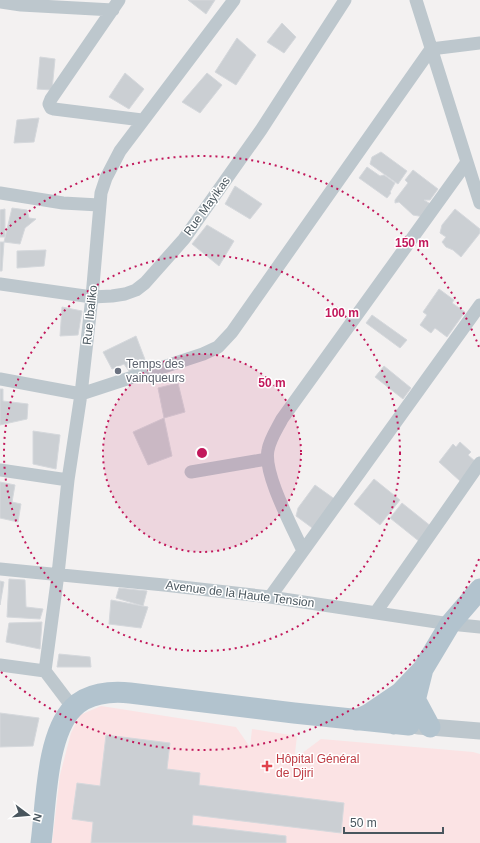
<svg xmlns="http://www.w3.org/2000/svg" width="480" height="843" font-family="Helvetica,sans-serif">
<rect width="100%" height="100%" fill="#f3f1f1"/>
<path fill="#fbe3e4" d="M101,706L236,727L250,747L252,729L297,736L295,753L297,757L321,739L473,752L480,754V843H52L60,775L71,733L80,715Z"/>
<path fill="#cbcfd3" stroke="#d5d8dc" d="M188,0H215L206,14Z
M282,23L296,37L284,53L267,42Z
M237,38L256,55L236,85L215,72Z
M40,57L55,59L52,90L37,89Z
M125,73L144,89L129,109L109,97Z
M207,73L222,85L200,113L182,102Z
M39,118L34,142L14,143L17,120Z
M381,152L407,171L398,184L370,164L372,157Z
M367,167L380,176L384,175L395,183L390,192L391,193L387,198L359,178Z
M413,170L438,189L430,200H424L432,205L424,217L413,215L399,202L395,203V200L408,183L405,180Z
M235,186L262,204L250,219L225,204Z
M12,208L27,210L29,218L36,219L25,228L20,244L4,242Z
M5,209V237H0V210Z
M455,209L480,229V233L461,257L453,250L446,247L442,242L446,237L440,233L442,225Z
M207,225L234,241L219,266L192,244Z
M0,242H4L2,271H0Z
M46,250L44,266L17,268V251Z
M439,289L454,300L452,303L465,312L447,337L435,328L431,333L420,325L427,315L423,312Z
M62,307L82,311L78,335L60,336Z
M372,315L407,340L400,348L366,323Z
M136,336L149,370L133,377L124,364L112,369L103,352Z
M384,366L411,388L403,399L375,377Z
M178,383L185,412L164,418L158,388Z
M0,389H3V401L28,404L27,419L0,425Z
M164,418L172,456L148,465L133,432Z
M33,431L60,435L56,469L33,464Z
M460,442L471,452L468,455L476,462L460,481L439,462L453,444L456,447Z
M374,479L400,500L380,525L354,504Z
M0,482L15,485L12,502L21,504L18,522L0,518Z
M315,485L336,500L315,530L296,516L298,508Z
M402,503L432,527L420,542L390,518Z
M9,579L25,580L26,607L43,609L40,619L7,617Z
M0,581L4,582L0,605Z
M119,588L147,591L143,606L116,598Z
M111,600L148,607L141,628L109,624Z
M42,622L40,649L6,642L9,623Z
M59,654L90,657L91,667H57Z
M0,713L39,718L33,746L0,747Z
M106,735L170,743L167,769L200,773L199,785L344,803L341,833L193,815L192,825L286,836V843H91L93,822L72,819L77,783L100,786Z"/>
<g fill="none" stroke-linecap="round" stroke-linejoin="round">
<path stroke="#bdc7cd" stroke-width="13" d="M119,0L51,99L49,104L51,108L54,109L142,120
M416,0L480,203
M0,2L21,5L113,10
M0,193L63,203L99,205
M0,284L92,297L112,296L125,294L136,290L145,283L184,239L261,130L345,0
M0,379L81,394L203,354L218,347L232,332L431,49L480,43
M0,470L68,480
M191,472L267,459
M303,551C293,528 263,474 268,450C270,439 277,429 282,419L467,162
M0,569L164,585L270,597L450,624L480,627
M270,597L480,305
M376,612L480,463
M0,665L45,671L73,708
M45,671L58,574L68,480L81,394L92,297L101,193L106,178L120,151L234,0"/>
<path stroke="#bdc7cd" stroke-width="17" d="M418,726L480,731"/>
<path stroke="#b2c3ce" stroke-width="21" d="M415,699L430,727
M356,720L369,714L400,693
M394,724L400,693L423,669L450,624L480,589
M41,843C46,806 46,735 73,708C87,693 111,691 130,693L294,713L409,725L423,669"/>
</g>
<circle cx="202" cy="453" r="99" fill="#c2185b" fill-opacity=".12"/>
<g fill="none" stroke="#c2185b" stroke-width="2" stroke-dasharray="2 4">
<circle cx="202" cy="453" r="99"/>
<circle cx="202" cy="453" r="198"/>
<path d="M479 559A297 297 0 0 1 1 672M1 234A297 297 0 0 1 479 347"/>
</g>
<circle fill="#6b7280" stroke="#fff" stroke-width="1.5" cx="118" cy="371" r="4"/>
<path fill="#e0444e" stroke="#fff" stroke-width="1.5" d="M265 760h4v4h4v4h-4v4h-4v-4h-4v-4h4z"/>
<g text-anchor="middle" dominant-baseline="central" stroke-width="3" stroke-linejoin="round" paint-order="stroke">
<g font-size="12" fill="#49565e" stroke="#fff">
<text transform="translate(207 206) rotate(-54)">Rue Mayikas</text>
<text transform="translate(90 315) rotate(-84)">Rue Ibaliko</text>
<text transform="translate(240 594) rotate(7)">Avenue de la Haute Tension</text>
</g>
<g font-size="12" fill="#5b616d" stroke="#fff" text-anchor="start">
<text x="126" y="364">Temps des<tspan x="126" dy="14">vainqueurs</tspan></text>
</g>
<g font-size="12" fill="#be3a42" stroke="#fff" text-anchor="start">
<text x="276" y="759">Hôpital Général<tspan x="276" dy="14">de Djiri</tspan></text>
</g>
</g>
<circle cx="202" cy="453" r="6" fill="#c2185b" stroke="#fff" stroke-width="2"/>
<g font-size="12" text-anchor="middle" font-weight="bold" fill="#c2185b" stroke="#fff" stroke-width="3" stroke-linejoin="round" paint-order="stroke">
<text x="412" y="247">150 m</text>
<text x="342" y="317">100 m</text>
<text x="272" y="387">50 m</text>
</g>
<g transform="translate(28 815) rotate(106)" stroke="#ffffff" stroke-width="3" paint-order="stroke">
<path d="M0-3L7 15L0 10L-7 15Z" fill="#49565e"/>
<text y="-6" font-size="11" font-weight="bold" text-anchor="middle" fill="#49565e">N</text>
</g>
<path d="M344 827v6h99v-6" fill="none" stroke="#49565e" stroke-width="2"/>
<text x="350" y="827" font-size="12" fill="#49565e" stroke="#ffffff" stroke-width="3" paint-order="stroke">50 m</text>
</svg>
